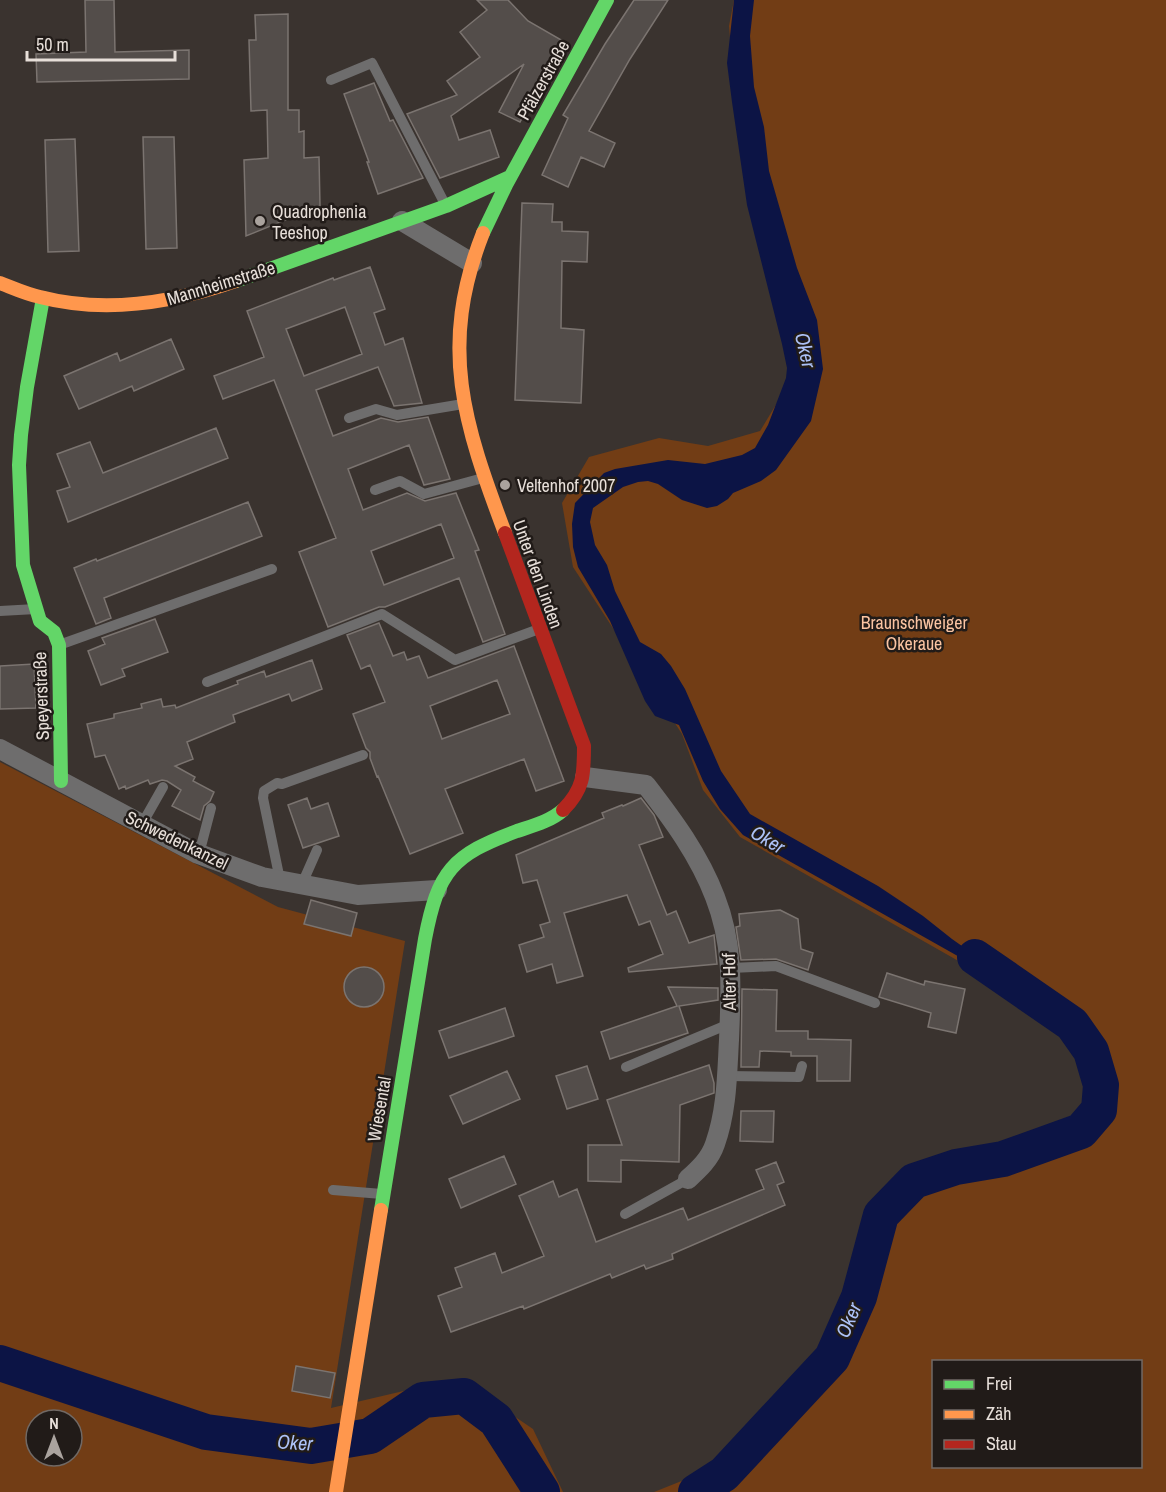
<svg xmlns="http://www.w3.org/2000/svg" width="1166" height="1492" font-family="'Archivo Narrow',sans-serif">
<rect width="100%" height="100%" fill="#3a332f"/>
<path fill="#723d15" fill-rule="evenodd" d="M734,0H1166V1492H654L704,1472L826,1357L874,1212L925,1162L1004,1156L1076,1128L1092,1109L1087,1057L962,963L740,837L703,790L682,734L573,567L562,503L589,457L659,438L708,446L760,431L797,370L741,159L729,26ZM934,1362H1140V1466H934Z
M0,762L278,907L405,941L331,1408L412,1389L468,1385L533,1429L563,1492H0ZM36,1420H72V1456H36Z"/>
<path fill="#0c1445" d="M734,0H754L750,36L754,87L764,127L769,171L797,268L817,320L823,369L811,421L776,470L761,481L733,493L728,499L717,506L707,508L682,500L658,484L648,481L638,482L623,487L593,508L590,522L595,545L607,565L615,591L640,642L661,654L671,666L685,689L721,771L750,814L878,886L923,916L952,939L1072,1024L963,959L743,835L720,809L703,781L679,725L655,716L645,701L610,621L578,567L573,547L572,524L575,503L604,473L615,469L668,460L705,464L742,455L755,448L768,425L786,378L787,368L782,344L747,205L732,102L727,63Z"/>
<g fill="none" stroke-linecap="round" stroke-linejoin="round">
<path stroke="#0c1445" stroke-width="36" d="M0,1363L206,1432L311,1446L370,1436L423,1400L464,1396L496,1420L542,1492
M696,1492L724,1474L832,1358L859,1297L881,1215L914,1181L956,1167L1003,1159L1081,1131L1099,1110L1101,1085L1091,1051L1072,1024L975,957"/>
</g>
<path fill="#534d4a" stroke="#7b7470" stroke-width="1.5" fill-rule="evenodd" d="M85,0H114L115,52L189,50V79L37,82L36,54L86,52Z
M477,0H508L528,21L563,41L520,122L499,112L524,64L451,116L459,140L490,130L499,157L440,178L407,114L457,95L447,81L480,57L460,32L487,10Z
M634,0H668L630,59L589,131L615,143L604,167L581,157L568,187L542,175L568,118L563,115L605,44Z
M288,14V110H299V132L304,131V158L319,157L320,206L246,236L244,160L268,158L267,110L251,111L249,40H256L255,15Z
M374,83L390,121L393,120L423,178L378,194L367,162H369L344,94Z
M143,137H174L177,248L146,249Z
M75,139L79,251L48,252L45,140Z
M522,203L553,204L552,222H562V231L588,232L587,262L562,261L561,328L584,330L581,403L515,400Z
M370,267L385,309L374,313L385,345L403,338L422,403L394,406L378,367L316,390L333,436L381,418L398,422L428,417L450,479L424,485L409,445L348,469L363,510L407,493L425,501L456,493L479,550L475,551L505,634L483,642L459,578L385,607H379L328,627L299,552L336,538L274,380L223,399L214,376L264,357L247,311L333,278L334,280ZM345,307L362,354L304,376L286,329ZM441,524L454,558L384,585L371,551Z
M171,339L184,369L134,391L132,386L79,409L64,376L117,353L120,361Z
M216,428L228,458L68,522L57,491L70,487L57,454L90,442L103,473Z
M248,502L262,536L104,598L111,618L96,624L74,568L96,559L97,561Z
M155,619L168,652L122,669L125,676L101,685L88,651L105,644L102,638Z
M379,623L393,656L404,652L407,660L419,656L428,678L514,646L564,781L536,791L524,759L445,789L463,833L410,854L378,776L377,777L370,758V752L366,748L353,714L385,702L370,665L361,669L347,635ZM497,680L510,714L442,739L430,706Z
M312,660L322,689L292,701L289,694L233,715L235,722L187,742L193,759L175,766L195,777L193,781L214,792L210,801L204,806L200,820L172,806L181,790L167,781L162,780L150,784L148,780L126,789L125,786L119,789L105,755L95,757L87,724L114,718V714L142,708L141,704L161,699L163,707L175,705L176,708L238,684L237,681L264,671L266,677Z
M34,664L36,708L0,709V666Z
M307,798L311,809L328,803L339,836L303,848L288,805Z
M641,798L654,815L663,837L639,845L667,915L676,911L689,943L714,935L717,964L629,972L628,968L663,954L650,921L639,925L627,895L564,913L583,976L557,983L552,964L527,972L519,945L544,937L540,925L550,922L537,880L523,883L516,855L604,818L602,813L622,805L623,806Z
M311,900L357,913L351,936L304,924Z
M780,910L798,919L801,949L813,953L808,970L776,959L741,960L736,927L740,926L739,914Z
M344 987a20 20 0 1 1 40 0a20 20 0 1 1-40 0Z
M887,973L924,985L925,981L965,989L956,1033L928,1027L931,1013L879,997Z
M668,987L718,988V1000L679,1006L688,1033L610,1059L601,1032L677,1006Z
M742,989L777,990L776,1031H808V1039L851,1040L850,1081H817V1056H791V1052L760,1051L759,1067H741Z
M505,1008L514,1036L449,1058L439,1031Z
M709,1065L714,1083V1093L680,1105L679,1162L621,1160V1182L588,1181V1145H622L607,1100Z
M587,1066L598,1099L567,1109L556,1076Z
M507,1071L520,1099L463,1124L450,1096Z
M741,1111H774L773,1142L740,1141Z
M504,1156L516,1184L461,1208L449,1179Z
M776,1162L784,1182L777,1185L785,1205L672,1254L673,1259L646,1269L644,1265L612,1278L610,1274L524,1309L523,1306L451,1332L438,1296L462,1287L455,1268L495,1253L502,1273L544,1256L519,1196L553,1181L559,1197L577,1189L596,1242L683,1208L688,1220L764,1189L756,1170Z
M296,1366L335,1373L330,1398L292,1391Z"/>
<g fill="none" stroke-linecap="round" stroke-linejoin="round">
<path stroke="#6e6d6d" stroke-width="10" d="M331,80L372,63L446,206
M349,418L376,409L397,415L463,404
M375,490L400,481L424,494L483,478
M0,611L36,609
M59,645L272,569
M207,682L382,614L455,660L539,629
M142,824L163,787
M199,854L211,808
M280,880L263,798L264,791L277,783L282,784L363,755
M302,884L317,850
M731,968L776,966L875,1003
M626,1067L729,1024
M727,1076L799,1077L802,1066
M333,1190L382,1194
M625,1214L688,1179"/>
<path stroke="#6e6d6d" stroke-width="20" d="M402,221L472,263
M0,749L196,853L262,877L358,895L437,890
M585,777L646,785C673,820 699,855 715,897C734,945 731,990 729,1040C727,1075 727,1110 715,1144C710,1159 699,1169 688,1179"/>
<path stroke="#63d668" stroke-width="14" d="M483,233L506,185L607,0
M236,281L446,206L510,177
M43,298L27,387L21,435L19,465L23,565L40,621L54,632L59,645L61,781
M381,1210L425,939C438,871 452,855 517,831C532,826 551,821 563,810"/>
<path stroke="#ff974d" stroke-width="14" d="M483,233C438,347 464,424 505,533
M0,283C13,288 26,294 40,297C106,314 173,303 236,281
M336,1492L381,1210"/>
<path stroke="#b3261e" stroke-width="14" d="M505,533L584,746C584,774 584,789 563,810"/>
</g>
<g fill="#aaa39e" stroke="#211b18" stroke-width="2">
<circle cx="260" cy="221" r="6"/>
<circle cx="505" cy="485" r="6"/>
</g>
<g text-anchor="middle" dominant-baseline="central" stroke-width="5" stroke-linejoin="round" paint-order="stroke">
<g font-size="18" fill="#e7dfd9" stroke="#211b18">
<text transform="translate(543 80) rotate(-61)">Pfälzerstraße</text>
<text transform="translate(221 283) rotate(-17)">Mannheimstraße</text>
<text transform="translate(538 574) rotate(70)">Unter den Linden</text>
<text transform="translate(41 696) rotate(-92)">Speyerstraße</text>
<text transform="translate(177 840) rotate(26)">Schwedenkanzel</text>
<text transform="translate(729 982) rotate(-91)">Alter Hof</text>
<text transform="translate(379 1109) rotate(-80)">Wiesental</text>
</g>
<g font-size="18" fill="#e7dfd9" stroke="#211b18" text-anchor="start">
<text x="272" y="211">Quadrophenia<tspan x="272" dy="21">Teeshop</tspan></text>
<text x="517" y="485">Veltenhof 2007</text>
</g>
<g font-size="18" fill="#fbc4a2" stroke="#211b18">
<text x="914" y="622">Braunschweiger<tspan x="914" dy="21">Okeraue</tspan></text>
</g>
<g font-size="20" font-style="italic" fill="#acc1f6" stroke="#211b18">
<text transform="translate(806 350) rotate(77)">Oker</text>
<text transform="translate(768 839) rotate(31)">Oker</text>
<text transform="translate(848 1320) rotate(-67)">Oker</text>
<text transform="translate(295 1442) rotate(4)">Oker</text>
</g>
</g>
<rect x="932" y="1360" width="210" height="108" fill="#211b18" stroke="#706965" stroke-width="1.5"/>
<rect x="944" y="1380" width="30" height="9" fill="#63d668" stroke="#706965" stroke-width="1.5"/>
<text x="986" y="1390" font-size="18" fill="#e7dfd9">Frei</text>
<rect x="944" y="1410" width="30" height="9" fill="#ff974d" stroke="#706965" stroke-width="1.5"/>
<text x="986" y="1420" font-size="18" fill="#e7dfd9">Zäh</text>
<rect x="944" y="1440" width="30" height="9" fill="#b3261e" stroke="#706965" stroke-width="1.5"/>
<text x="986" y="1450" font-size="18" fill="#e7dfd9">Stau</text>
<g transform="translate(54 1438)"><circle r="28" fill="#211b18" stroke="#706965" stroke-width="1.5"/>
<path d="M0-4.5L10 22L0 15L-10 22Z" fill="#aaa39e"/>
<text y="-9" font-size="16" font-weight="bold" text-anchor="middle" fill="#e7dfd9">N</text>
</g>
<path d="M27 51v9h148v-9" fill="none" stroke="#e7dfd9" stroke-width="3"/>
<text x="36" y="51" font-size="18" fill="#e7dfd9" stroke="#211b18" stroke-width="4.5" paint-order="stroke">50 m</text>
</svg>
